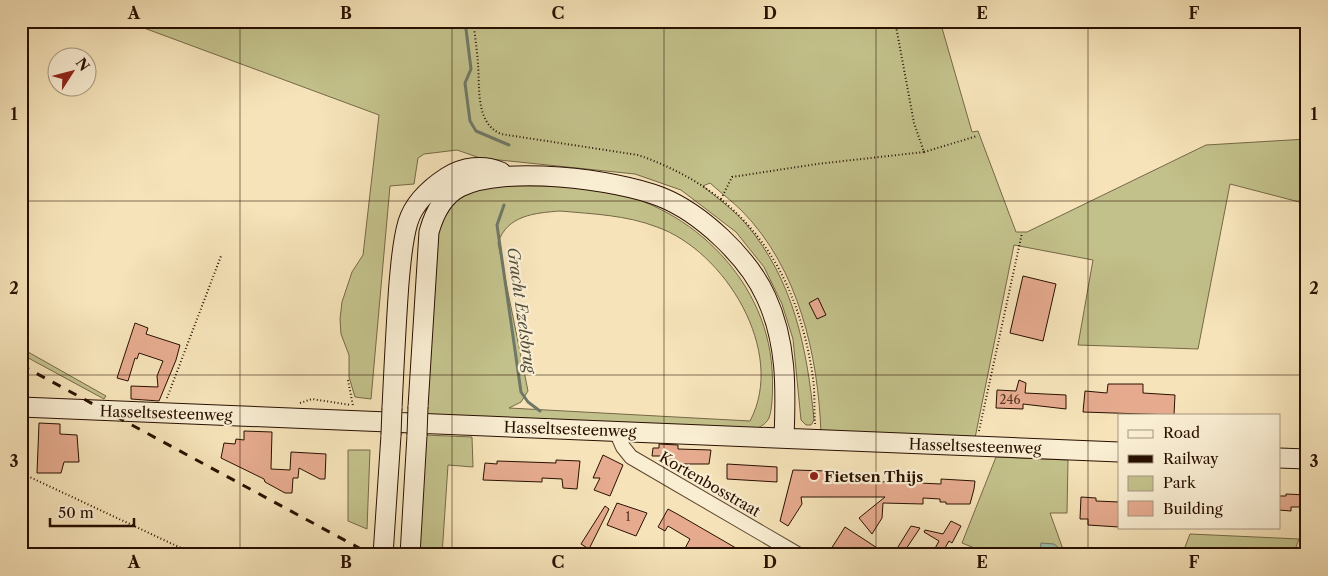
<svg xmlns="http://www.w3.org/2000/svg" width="1328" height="576" font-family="'Libre Caslon Text',serif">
<rect width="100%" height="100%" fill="#f6e3b9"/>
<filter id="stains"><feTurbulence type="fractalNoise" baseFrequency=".004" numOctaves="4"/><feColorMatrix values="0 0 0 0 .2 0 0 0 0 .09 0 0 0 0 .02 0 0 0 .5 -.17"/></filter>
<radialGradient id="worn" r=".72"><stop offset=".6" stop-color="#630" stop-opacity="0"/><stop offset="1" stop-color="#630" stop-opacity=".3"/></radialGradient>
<path fill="#c3c18b" stroke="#766846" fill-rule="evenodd" d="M125,21H940L972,132L978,131L1016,232H1027L1206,145L1307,139V204L1230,184L1198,349L1078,345L1093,260L1014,245L975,438L821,433C818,355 799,269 742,211C732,201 721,193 710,183L703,186C717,198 734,210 746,224C794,281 807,348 814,420L811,425H806L801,420L793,339L782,304L764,267L736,232L681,190L635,174L480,158L457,150L424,154L418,158L414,184L390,186L371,399L355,397L349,377V355L341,334L340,319L342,302L352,272L363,255L379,115Z
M488,186C523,186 559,185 594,189C685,200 766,276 772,369C773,381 773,408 769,418C766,424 760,427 754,430L426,415L437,233L443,215L464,191ZM560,211C593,214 626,215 657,227C725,251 787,352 750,421L509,408L521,402L528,391L498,243C507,215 535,213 560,211Z
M21,348L106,396L104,399L21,354Z
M424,435L472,437L473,467L448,465L442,555H419Z
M348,450H370L367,529L348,521Z
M996,457L1068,460L1067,513H1050L1064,552L1139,550V555H992L962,543Z
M1190,534L1299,539L1293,555H1182Z"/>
<path fill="#9dbeac" stroke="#6f7867" d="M1041,543L1054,544L1064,552L1063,555H1040Z"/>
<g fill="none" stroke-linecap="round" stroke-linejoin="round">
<path stroke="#6f7867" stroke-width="3" d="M465,21L471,69L465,83L470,121L476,131L509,145
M504,205L497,225L521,392L528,402L540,411"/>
</g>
<path fill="#e6ab8f" stroke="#291000" d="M1023,276L1056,284L1043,341L1010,333Z
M818,298L826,315L817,319L809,303Z
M135,323L148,328L146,334L180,345L176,360L159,401L131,399V386L158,387L157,376L163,361L139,353L137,359L135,358L128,381L117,378Z
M1019,380L1026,383L1025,393L1066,395V409L1023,404V409L996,408L997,390L1016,391Z
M1108,384H1143V393L1175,395L1174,415L1083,412L1085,391L1107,393Z
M39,423L60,424V434L77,435L79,462H64L61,473H37Z
M244,431L272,432L271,469L290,470L291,452L326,454L325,479H320L299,468L298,478H293L292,493H285L265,482L264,479L221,458L224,443L235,444L236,439L244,440Z
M659,444L678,445V449L711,450L709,464H680L705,477L700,485L676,470L680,464H666V460L662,459V456H652L653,448H659Z
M603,455L623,465L610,496L594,490L600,478H593Z
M556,460L580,461L577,489L563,488L562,479L542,478V482L483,480L485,463L497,464V461L556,463Z
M727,464L777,467V482L727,479Z
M793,470L829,471L828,474L880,476V482L919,480V483L941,484V479L975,481L974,489L970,504H946V502H940V499L923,498V504L883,503L882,518L872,534L859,518L885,497H801L802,504L788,526L780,521Z
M1286,494L1307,495V507H1291V511L1279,510V496H1286Z
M1081,497L1096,498V501L1119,502V527L1088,525V519H1080Z
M617,503L647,513L636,536L607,525Z
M605,506L609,509L589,549L581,544Z
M668,509L679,515L748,555H688L683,552L690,539L668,526L665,531L658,527Z
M951,521L961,526L952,543L949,541L941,555H937L933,552L939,541L924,532L925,530L943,534Z
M911,526L920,528L902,555H893Z
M845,527L888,555H840L831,549Z"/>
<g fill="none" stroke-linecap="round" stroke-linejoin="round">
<defs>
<path id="minor" d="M616,431L623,447L631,457L799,555"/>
<path id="secondary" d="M21,407L1119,452
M418,407L429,232C434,214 442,196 460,187C504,165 615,179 661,197C701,213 748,257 766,297C787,342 786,389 784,438
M392,408C394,366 396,324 399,283C401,263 402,242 408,222C414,203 430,188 447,177C463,167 483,164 501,172
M1279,458L1307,459
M383,555L391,435
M410,555L417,435"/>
</defs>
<use href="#minor" stroke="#5c452e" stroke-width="16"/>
<use href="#secondary" stroke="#291000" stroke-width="21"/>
<path stroke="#291000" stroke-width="2" stroke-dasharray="1 2.5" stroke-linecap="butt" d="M473,21C475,35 477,50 478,64C480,87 475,123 501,134L638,155C745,192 797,268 813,378C815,393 814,409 815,424
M924,152L977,136
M721,199L732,177L817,164L924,152L914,123L895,21
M348,380L353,406
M167,398L221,256
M300,403L312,399L351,405
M979,431L1022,233
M21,473L196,555"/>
<use href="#minor" stroke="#f9edd2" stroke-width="14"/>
<use href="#secondary" stroke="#f9edd2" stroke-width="19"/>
<path stroke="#291000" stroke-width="3" stroke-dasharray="9 9" stroke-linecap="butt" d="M21,365L372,555"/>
<defs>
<path id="secondary-bridge" d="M391,435L392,408
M417,435L418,407"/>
</defs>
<use href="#secondary-bridge" stroke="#291000" stroke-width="21" stroke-linecap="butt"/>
<use href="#secondary-bridge" stroke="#f9edd2" stroke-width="19"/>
</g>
<path fill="none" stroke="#291000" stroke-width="1" stroke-opacity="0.55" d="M240,21V555M452,21V555M664,21V555M876,21V555M1088,21V555M21,201H1307M21,375H1307"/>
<circle fill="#8f2418" stroke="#f9edd2" stroke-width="2" cx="814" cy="476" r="5"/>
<g text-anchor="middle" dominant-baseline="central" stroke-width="4.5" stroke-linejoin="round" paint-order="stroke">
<g font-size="12" fill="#583724">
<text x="1010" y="399">246</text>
<text x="628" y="516">1</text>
</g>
<g font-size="15" fill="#291000" stroke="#f9edd2">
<text transform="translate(166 413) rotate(2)">Hasseltsesteenweg</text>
<text transform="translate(570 429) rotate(2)">Hasseltsesteenweg</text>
<text transform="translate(975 446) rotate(2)">Hasseltsesteenweg</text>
<text transform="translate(710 484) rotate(30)">Kortenbosstraat</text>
</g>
<g font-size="15" font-weight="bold" fill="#291000" stroke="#f9edd2" text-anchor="start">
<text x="824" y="476">Fietsen Thijs</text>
</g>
<g font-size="16" font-style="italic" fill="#524d3c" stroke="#f9edd2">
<text transform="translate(522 310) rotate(82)">Gracht Ezelsbrug</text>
</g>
</g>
<rect width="1328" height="576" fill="none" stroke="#f6e3b9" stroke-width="55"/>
<rect x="1118" y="414" width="162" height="115" fill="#f9edd2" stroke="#a6957e"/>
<rect x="1128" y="430" width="25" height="8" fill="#f9edd2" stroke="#a6957e"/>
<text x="1163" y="438" font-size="15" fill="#291000">Road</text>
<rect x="1128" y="455" width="25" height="8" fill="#291000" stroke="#a6957e"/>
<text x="1163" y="464" font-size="15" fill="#291000">Railway</text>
<rect x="1128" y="476" width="25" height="15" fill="#c3c18b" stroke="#a6957e"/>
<text x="1163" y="488" font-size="15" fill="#291000">Park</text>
<rect x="1128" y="501" width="25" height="15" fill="#e6ab8f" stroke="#a6957e"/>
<text x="1163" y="514" font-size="15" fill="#291000">Building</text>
<g transform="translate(72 72) rotate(54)"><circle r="24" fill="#f9edd2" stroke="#a6957e"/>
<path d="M0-4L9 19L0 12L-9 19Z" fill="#8f2418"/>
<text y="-8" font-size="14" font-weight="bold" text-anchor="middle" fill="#291000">N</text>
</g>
<path d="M50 518v8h84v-8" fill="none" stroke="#291000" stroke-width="2.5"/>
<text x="58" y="518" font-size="15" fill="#291000" stroke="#f9edd2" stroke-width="4" paint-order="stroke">50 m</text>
<rect x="28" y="28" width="1272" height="520" fill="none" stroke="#291000" stroke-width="2"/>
<g font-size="16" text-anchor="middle" font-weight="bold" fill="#291000">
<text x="134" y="19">A</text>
<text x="346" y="19">B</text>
<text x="558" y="19">C</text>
<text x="770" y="19">D</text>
<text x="982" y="19">E</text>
<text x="1194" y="19">F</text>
<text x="14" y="120">1</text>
<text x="1314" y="120">1</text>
<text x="14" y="294">2</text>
<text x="1314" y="294">2</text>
<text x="14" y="467">3</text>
<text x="1314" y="467">3</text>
<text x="134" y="568">A</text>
<text x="346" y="568">B</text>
<text x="558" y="568">C</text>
<text x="770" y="568">D</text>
<text x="982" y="568">E</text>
<text x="1194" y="568">F</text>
</g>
<rect width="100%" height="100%" filter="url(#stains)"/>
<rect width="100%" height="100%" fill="url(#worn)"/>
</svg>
